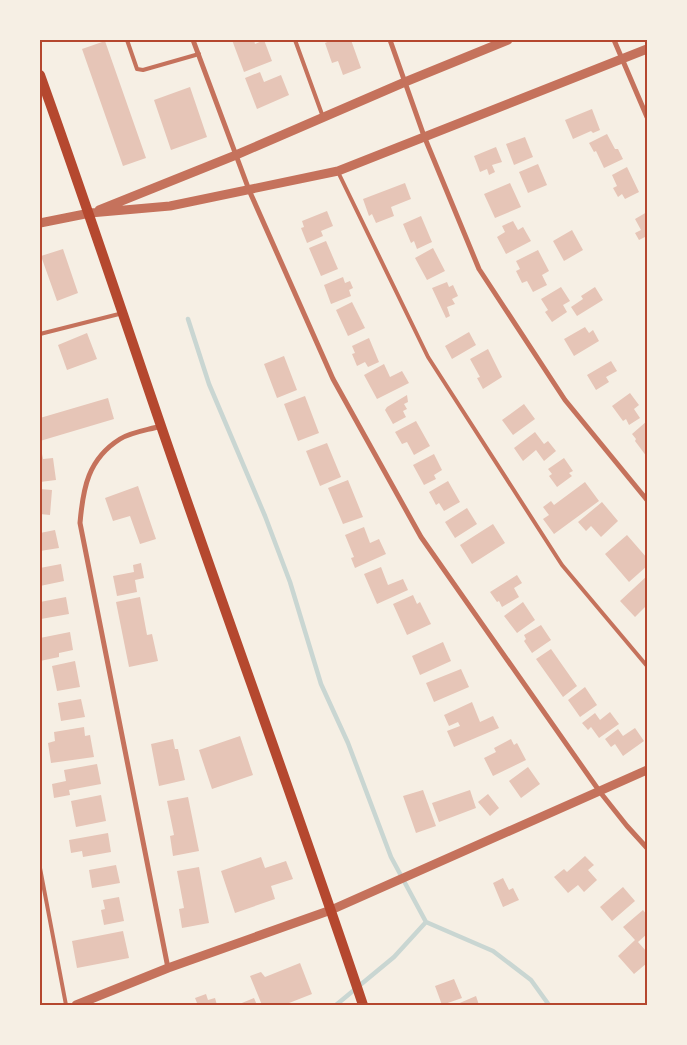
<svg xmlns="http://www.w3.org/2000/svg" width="687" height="1045" font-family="'Noto Sans',sans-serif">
<rect width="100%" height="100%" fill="#f6efe4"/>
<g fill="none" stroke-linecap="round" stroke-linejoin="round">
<path stroke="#c9d6d2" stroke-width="4.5" d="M188,319L209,384L265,516L290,582L321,684L348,743L391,857L426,922L493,951L531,980L549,1005
M336,1005L394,957L426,922"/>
</g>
<path fill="#e6c5b7" d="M232,40H254L255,44L264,40L272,61L244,72Z
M332,40H351L361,68L343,75L338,61L332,63L325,43Z
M105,41L146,158L123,166L82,49Z
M260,72L264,82L281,75L289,95L257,109L245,78Z
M190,87L207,137L171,150L154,100Z
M592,109L600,130L593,133L591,131L573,139L565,120Z
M607,134L615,149H618L623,159L604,168L596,151L594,152L589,143Z
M525,137L533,157L514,165L506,144Z
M496,147L502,162L492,165L495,172L489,175L487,169L480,172L474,156Z
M538,164L547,185L528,193L519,172Z
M627,167L639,192L625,199L622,194L618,197L613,188L617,186L612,175Z
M405,183L411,199L391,207L394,216L376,223L372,214L369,216L363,199Z
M510,183L521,207L495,218L484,194Z
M327,211L333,226L321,231L323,236L307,243L301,228L304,227L302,221Z
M647,212V236L639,240L635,233L641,230L635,219Z
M421,216L432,242L417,249L414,241L411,243L403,224Z
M513,221L518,230L523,227L531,241L506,254L497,237L505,232L502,226Z
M572,230L583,250L564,261L553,241Z
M326,241L338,269L321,276L309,248Z
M433,248L445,271L427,280L415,258Z
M63,249L78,293L57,301L41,256Z
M538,250L549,271L542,275L547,285L533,292L527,281L522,283L516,271L520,269L516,261Z
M343,277L345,283L350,281L353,288L349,290L351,296L331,304L324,285Z
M447,282L449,287L453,285L458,296L452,299L455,304L447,307L450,316L446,318L432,288Z
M561,287L570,301L563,305L567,312L552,322L545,312L548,310L541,299Z
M595,287L603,300L577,316L571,307L583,299L581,296Z
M352,302L365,328L348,336L336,310Z
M585,327L589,333L593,330L599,341L574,356L564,339Z
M469,332L476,345L452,359L445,346Z
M87,333L97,359L67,370L58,345Z
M369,338L379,362L368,367L365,362L357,366L352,354L355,353L352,346Z
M488,349L502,377L483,389L477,378L480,377L470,359Z
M284,356L297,390L277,398L264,364Z
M611,361L617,371L606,377L609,382L596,390L587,375Z
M384,364L390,377L402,371L409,383L377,399L364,375Z
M630,393L639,405L634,409L640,418L629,425L626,419L623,421L612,406Z
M407,395L408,402L404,404L407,409L403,411L406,417L393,424L385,410L387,407Z
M305,396L319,433L298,441L284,404Z
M108,398L114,419L40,441V418Z
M524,404L535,419L513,435L502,420Z
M416,421L430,446L414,455L407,442L402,444L395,432Z
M647,421V457L635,441L636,439L632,434Z
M535,432L544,444L548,441L556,451L544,461L536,450L523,461L514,448Z
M327,443L341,477L320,486L306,451Z
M40,454H42L43,459L53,458L56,480L40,482Z
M434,454L442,470L434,475L436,479L424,485L413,465Z
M564,458L573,471L569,473L572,476L557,487L549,476L552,474L548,469Z
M348,480L363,517L343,524L328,488Z
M448,481L460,502L444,511L439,503L436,505L429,492Z
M585,482L599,501L554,534L543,519L549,515L543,507L551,501L554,505Z
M138,486L156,539L140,544L130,516L113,521L105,498Z
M40,489L52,490L50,515L40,514Z
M602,502L618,521L601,537L591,526L586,531L578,522Z
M467,508L477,524L455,538L445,522Z
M493,524L505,543L472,564L460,545Z
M364,527L370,543L379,539L386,554L355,568L351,558L354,557L345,535Z
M55,530L59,548L40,551V533Z
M627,535L647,558V566L629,582L605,554Z
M141,563L144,578L135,580L137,592L117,596L113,576L134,572L133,565Z
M61,564L64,581L40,586V568Z
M381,567L388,585L403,579L408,590L377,604L364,574Z
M517,575L522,583L514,588L519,597L502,607L499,601L497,602L490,592Z
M647,576V605L635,617L620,601Z
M413,595L417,604L420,602L431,624L407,635L393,604Z
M66,597L69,614L41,619L40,602Z
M140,597L147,635L152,634L158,661L129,667L116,602Z
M523,602L535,620L517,633L504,616Z
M541,625L551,640L532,653L524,641L526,639L524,635Z
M70,632L73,650L59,653V657L40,661V638Z
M443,642L451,661L420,675L412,656Z
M551,649L577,686L563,697L536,659Z
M75,661L80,687L57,691L52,666Z
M461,669L469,687L434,702L426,683Z
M585,687L597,705L580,717L568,700Z
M81,699L85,717L61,721L58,703Z
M472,702L480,722L493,716L499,728L454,747L447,731L460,726L458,722L449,726L444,715Z
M610,712L619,724L599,738L591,727L588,730L582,723L595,713L600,720Z
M84,727L85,736L90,735L94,757L51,763L48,743L55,741L54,732Z
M635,728L644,741L623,756L615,744L611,747L605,739L618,729L623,736Z
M240,736L253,775L212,789L199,750Z
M173,739L175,749H178L185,780L159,786L151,744Z
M511,739L514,745L517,743L526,760L493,776L484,758L496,752L494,748Z
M97,764L101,784L69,790L70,795L54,798L52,784L66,781L64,770Z
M528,767L540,784L521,798L509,781Z
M423,790L436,826L416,833L403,796Z
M470,790L476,808L439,822L432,803Z
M488,794L499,808L490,816L478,802Z
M101,795L106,821L76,827L71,801Z
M188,797L199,851L173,856L170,836L174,835L167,801Z
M108,833L111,852L83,857L82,851L71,853L69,840Z
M585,856L594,865L588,870L597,880L584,892L578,885L568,893L554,877L564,869L567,872Z
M261,857L265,868L286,861L293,879L271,886L275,899L235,913L221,871Z
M116,865L120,883L92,888L89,870Z
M199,867L209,923L182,928L179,909L184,908L177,871Z
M503,878L509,890L513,888L519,900L503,907L493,883Z
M623,887L635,901L612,921L600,907Z
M119,897L124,921L104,925L101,910L105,909L103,900Z
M643,910L647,915V934L638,942L647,952V963L634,974L618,956L635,940L623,927Z
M123,931L129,958L77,968L72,941Z
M300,963L312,994L284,1005H262L250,976L261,972L265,977Z
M454,979L462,998L442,1005L435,986Z
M206,994L208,1000L215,998L217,1005H192L197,1003L195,998Z
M476,996L479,1005H455Z
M254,998L257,1005H237Z"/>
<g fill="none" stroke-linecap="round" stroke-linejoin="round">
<path stroke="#c5725c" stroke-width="4" d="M127,40L137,69L143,70L199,54
M295,40L323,117
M338,172L428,357L562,565L647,666
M40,334L123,313
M40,868L66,1005"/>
<path stroke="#c5725c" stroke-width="5" d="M193,40L249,190L333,379L421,537L600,792L627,826L647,848
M390,40L424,136L479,269L565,400L647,500
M614,40L647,117
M161,426C148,430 131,432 120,439C88,459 83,488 80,523L168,968"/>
<path stroke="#c5725c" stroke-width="9" d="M99,210L236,155L405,82L508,40
M40,223L90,213L170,206L338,171L647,49
M76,1005L168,968L331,910L647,770"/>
<path stroke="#b5482f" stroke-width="10" d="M40,75C82,192 121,309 161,426C227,619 298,811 363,1005"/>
</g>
<rect width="687" height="1045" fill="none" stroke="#f6efe4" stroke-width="82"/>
<rect x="41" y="41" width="605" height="963" fill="none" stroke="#b5482f" stroke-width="2"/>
</svg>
